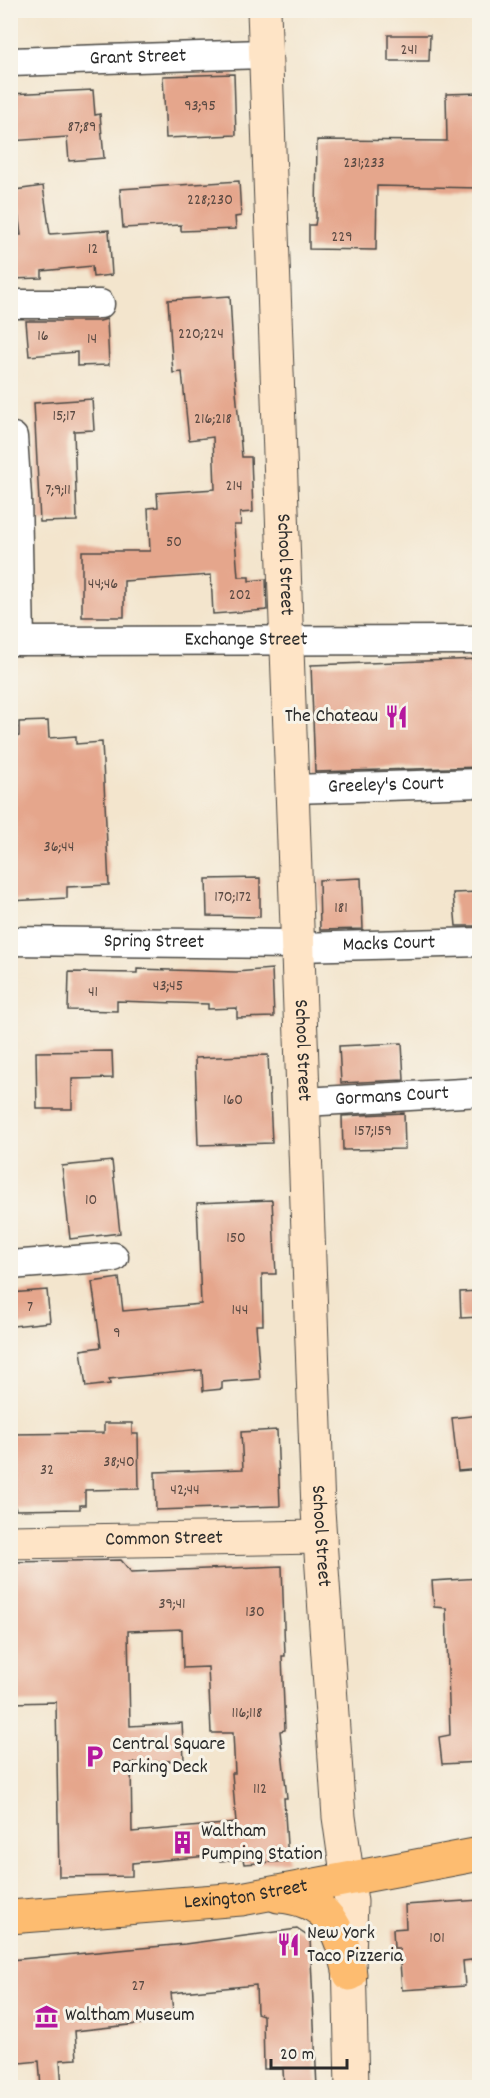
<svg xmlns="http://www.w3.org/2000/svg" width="490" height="2098" font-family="Dekko,sans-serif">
<rect width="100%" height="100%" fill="#f7f3e8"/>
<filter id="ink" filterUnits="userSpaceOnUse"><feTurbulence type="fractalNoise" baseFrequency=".0167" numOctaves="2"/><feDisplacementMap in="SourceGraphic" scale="12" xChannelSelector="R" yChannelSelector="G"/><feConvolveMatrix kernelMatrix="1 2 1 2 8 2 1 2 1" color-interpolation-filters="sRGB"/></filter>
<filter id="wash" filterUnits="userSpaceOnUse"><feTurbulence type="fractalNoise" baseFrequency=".008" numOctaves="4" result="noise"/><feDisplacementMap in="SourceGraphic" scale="24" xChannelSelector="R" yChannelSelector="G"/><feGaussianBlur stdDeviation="1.35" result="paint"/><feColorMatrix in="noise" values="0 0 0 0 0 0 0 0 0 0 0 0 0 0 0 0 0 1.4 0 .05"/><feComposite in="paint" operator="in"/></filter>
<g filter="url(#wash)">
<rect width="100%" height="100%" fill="#f3e5cd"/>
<g id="blocks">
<path fill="#e5a68c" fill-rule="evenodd" d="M388,35H430L429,61H388Z
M234,74L236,135L166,138L163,76Z
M93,90L95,115L100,114L104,158L69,161L67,137L10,141V94Z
M480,93V188L377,186L376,250L309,249V225H315L316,219L317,140L447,141L446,94Z
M239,181L241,216L235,217L236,229L181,231V225L123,228L120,189Z
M43,186L50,234L109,230L112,275L93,277L92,266L42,271V278L10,279V235H21L15,190Z
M230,296L234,369L242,457H251L253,512L240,513L241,525H234L238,577H249V581L266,579L267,610L213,614L211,575L124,581V617H82V551H150L148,508L158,507L157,493L215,489L213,437L189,440L182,372L173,373L168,300Z
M107,319L109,365L77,366V352L29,356L26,321H100Z
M92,399L94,430L74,431L77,521L40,522L34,403Z
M480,659V767L315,772L311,665Z
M48,721L49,738L76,736V744L102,742L109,885L67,887V898L10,901V808H14L10,737L19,736V722Z
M260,878V917L207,916L206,879Z
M361,878L363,929L320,930L319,880Z
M480,892V926H456L453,893Z
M137,969L236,972L272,969L274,1017L237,1018V1008L208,1009V1004L117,1001V1011L68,1010L69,972L137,973Z
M402,1043L404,1080L341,1083L339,1046Z
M112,1051L113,1078L72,1079V1109H37L36,1052Z
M268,1055L272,1143L198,1145L195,1058Z
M404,1113L405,1149L343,1150L342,1116Z
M112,1161L120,1233L70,1239L62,1166Z
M272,1200L276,1274H262L263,1325H256L260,1379L222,1382V1389L203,1391L202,1370L109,1379L110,1384L86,1387L81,1350L101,1347L92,1282L119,1278L123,1311L201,1304L197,1203Z
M47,1290L50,1322L13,1326V1321L10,1322V1293Z
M480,1291V1317L461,1318L460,1292Z
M480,1415V1469L458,1471L452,1418Z
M104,1423H132V1434H138L139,1489L85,1490V1505H80V1509L16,1510L15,1507H10V1434L104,1433Z
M277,1430L280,1506L156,1510L155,1472L243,1469L241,1432Z
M121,1560L131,1572L282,1566L285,1656H282L285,1730L280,1731L287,1798H284L288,1861L244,1864L243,1859L220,1861L219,1855L132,1863V1876L59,1877L56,1702L10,1703V1562ZM182,1629L183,1668L208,1667L211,1733H233L235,1773H232L236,1823L132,1832L131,1763L184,1760L182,1723L130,1726L128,1631Z
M480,1578V1762L442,1764L439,1737L450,1735L446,1608L434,1607L432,1581Z
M480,1900V1959L463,1961L465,1986L402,1990L399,1948H394L393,1929L406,1928L405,1905Z
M297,1929L310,1938L317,2088H284L283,2069H264L263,2015L257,2013L256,1985L171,1993L174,2020L75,2031L77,2059L60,2060L62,2088H41L39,2061L10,2064V1960L185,1944Z"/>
</g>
</g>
<g filter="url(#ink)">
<use href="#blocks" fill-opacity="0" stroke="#494743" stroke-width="1.5"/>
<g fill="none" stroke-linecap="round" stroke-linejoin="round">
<defs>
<g id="street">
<path id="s1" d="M10,62L265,54"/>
<path d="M10,304H100"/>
<path d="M13,437L17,497L20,641"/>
<path id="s2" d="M10,641L480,640"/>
<path id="s3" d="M293,789L480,783"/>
<path id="s4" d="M10,941L298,944"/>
<path id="s5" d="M299,947L480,942"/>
<path id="s6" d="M304,1102L480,1092"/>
<path d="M10,1265L114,1257"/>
</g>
<g id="secondary">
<path id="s7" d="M264,10L318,1510L339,1817L351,1902L349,1956L352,2088"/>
<path id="s8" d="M10,1542L320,1537"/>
</g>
<g id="primary">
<path d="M278,1896C329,1899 340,1929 350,1974"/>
<path id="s9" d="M10,1917L241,1899L480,1854"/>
</g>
</defs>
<use href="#street" stroke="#494743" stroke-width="31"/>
<use href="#secondary" stroke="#494743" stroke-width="35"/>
<use href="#primary" stroke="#494743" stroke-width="35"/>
<use href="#street" stroke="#fff" stroke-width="28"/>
<use href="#secondary" stroke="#fee4c6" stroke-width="33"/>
<use href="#primary" stroke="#fdbc70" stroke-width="33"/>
</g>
</g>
<defs>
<symbol id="restaurant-bare" viewBox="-9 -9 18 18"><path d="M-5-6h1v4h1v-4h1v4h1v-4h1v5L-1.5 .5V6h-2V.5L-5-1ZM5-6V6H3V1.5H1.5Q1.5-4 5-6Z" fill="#b5179e" stroke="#f7f3e8" stroke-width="2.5" paint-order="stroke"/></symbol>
<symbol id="parking-bare" viewBox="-9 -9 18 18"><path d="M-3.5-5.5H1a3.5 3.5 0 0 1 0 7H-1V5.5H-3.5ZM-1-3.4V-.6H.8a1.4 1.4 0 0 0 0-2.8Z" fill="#b5179e" stroke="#f7f3e8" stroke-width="2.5" paint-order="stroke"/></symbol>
<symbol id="building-bare" viewBox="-9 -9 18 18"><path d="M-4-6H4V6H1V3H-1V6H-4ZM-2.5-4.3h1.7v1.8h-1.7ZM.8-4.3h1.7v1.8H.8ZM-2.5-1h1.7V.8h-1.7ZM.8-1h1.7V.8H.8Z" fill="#b5179e" stroke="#f7f3e8" stroke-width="2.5" paint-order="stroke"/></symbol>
<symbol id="museum-bare" viewBox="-9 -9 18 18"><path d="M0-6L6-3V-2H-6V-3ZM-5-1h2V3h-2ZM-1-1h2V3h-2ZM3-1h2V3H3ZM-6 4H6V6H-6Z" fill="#b5179e" stroke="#f7f3e8" stroke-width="2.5" paint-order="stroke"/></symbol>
</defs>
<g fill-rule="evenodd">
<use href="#restaurant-bare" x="380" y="700" width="33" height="33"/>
<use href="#parking-bare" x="78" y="1740" width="33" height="33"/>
<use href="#building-bare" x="166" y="1826" width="33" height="33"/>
<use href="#restaurant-bare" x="272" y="1928" width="33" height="33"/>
<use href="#museum-bare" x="30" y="2000" width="33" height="33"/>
</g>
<g text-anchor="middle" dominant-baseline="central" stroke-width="6" stroke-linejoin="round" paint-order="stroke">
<g font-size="16" fill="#5a4a43">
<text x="409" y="50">241</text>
<text x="200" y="106">93;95</text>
<text x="82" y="127">87;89</text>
<text x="364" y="163">231;233</text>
<text x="210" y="200">228;230</text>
<text x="342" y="237">229</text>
<text x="93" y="249">12</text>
<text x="201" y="334">220;224</text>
<text x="43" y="336">16</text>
<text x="92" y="339">14</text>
<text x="64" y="416">15;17</text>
<text x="213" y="419">216;218</text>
<text x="234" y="486">214</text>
<text x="58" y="490">7;9;11</text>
<text x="174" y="542">50</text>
<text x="103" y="584">44;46</text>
<text x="240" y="595">202</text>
<text x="59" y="847">36;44</text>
<text x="233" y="897">170;172</text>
<text x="341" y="908">181</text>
<text x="168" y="986">43;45</text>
<text x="93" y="992">41</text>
<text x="233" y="1100">160</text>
<text x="373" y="1131">157;159</text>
<text x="91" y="1200">10</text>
<text x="236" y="1238">150</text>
<text x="30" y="1307">7</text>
<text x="240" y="1310">144</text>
<text x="117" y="1333">9</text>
<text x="119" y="1462">38;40</text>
<text x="47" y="1470">32</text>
<text x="185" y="1490">42;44</text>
<text x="172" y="1604">39;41</text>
<text x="255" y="1612">130</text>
<text x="247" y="1713">116;118</text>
<text x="260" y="1789">112</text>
<text x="437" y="1938">101</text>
<text x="138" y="1986">27</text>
</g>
<g font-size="20" fill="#2b2b2b" stroke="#f7f3e8">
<text stroke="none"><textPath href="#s1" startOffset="128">Grant Street</textPath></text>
<text stroke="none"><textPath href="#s7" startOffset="555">School Street</textPath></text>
<text stroke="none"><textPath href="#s2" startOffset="236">Exchange Street</textPath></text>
<text stroke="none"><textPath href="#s3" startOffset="93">Greeley's Court</textPath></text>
<text stroke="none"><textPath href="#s4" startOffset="144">Spring Street</textPath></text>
<text stroke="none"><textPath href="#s5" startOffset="90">Macks Court</textPath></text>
<text stroke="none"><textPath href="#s7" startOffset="1041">School Street</textPath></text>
<text stroke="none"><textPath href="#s6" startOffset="88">Gormans Court</textPath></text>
<text stroke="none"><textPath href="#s7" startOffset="1527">School Street</textPath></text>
<text stroke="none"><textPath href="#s8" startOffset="154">Common Street</textPath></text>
<text stroke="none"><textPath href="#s9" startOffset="237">Lexington Street</textPath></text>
</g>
<g font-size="20" fill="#2b2b2b" stroke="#f7f3e8" text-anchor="start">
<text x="378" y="717" text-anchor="end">The Chateau</text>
<text x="112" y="1745">Central Square<tspan x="112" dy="23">Parking Deck</tspan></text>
<text x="201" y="1832">Waltham<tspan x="201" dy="23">Pumping Station</tspan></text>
<text x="307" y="1934">New York<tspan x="307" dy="23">Taco Pizzeria</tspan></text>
<text x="65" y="2016">Waltham Museum</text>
</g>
</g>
<rect width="490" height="2098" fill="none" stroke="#f7f3e8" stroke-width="36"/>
<path d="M271 2059v9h76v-9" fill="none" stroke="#2b2b2b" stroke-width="3"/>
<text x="280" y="2059" font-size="18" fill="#2b2b2b" stroke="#f7f3e8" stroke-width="4.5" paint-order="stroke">20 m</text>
</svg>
